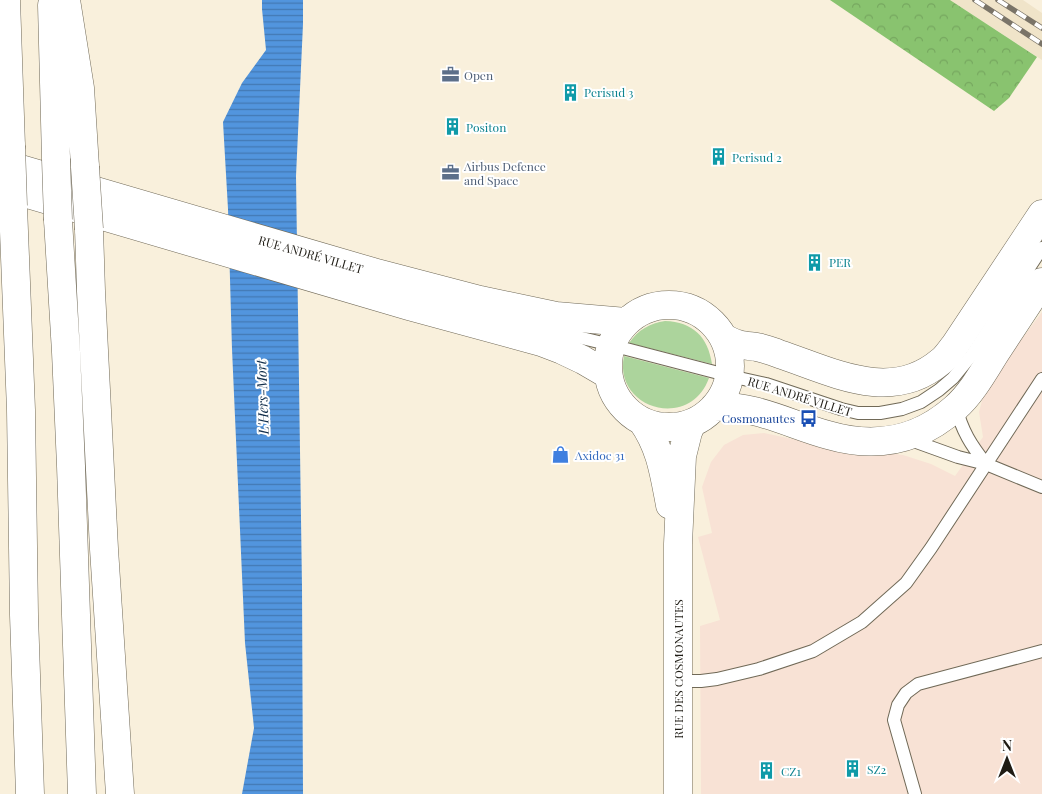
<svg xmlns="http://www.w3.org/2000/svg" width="1042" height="794" font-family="'Playfair Display',serif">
<defs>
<pattern id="forest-crowns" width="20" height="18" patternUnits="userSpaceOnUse" patternTransform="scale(1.25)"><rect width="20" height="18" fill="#89c36f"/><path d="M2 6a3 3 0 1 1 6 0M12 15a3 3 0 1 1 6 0" fill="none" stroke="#76a75f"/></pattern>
<pattern id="water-rules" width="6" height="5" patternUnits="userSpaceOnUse" patternTransform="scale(1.25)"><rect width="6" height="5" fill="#5295de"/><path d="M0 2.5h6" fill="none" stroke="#4379b3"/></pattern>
</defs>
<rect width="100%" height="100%" fill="#f9f0dc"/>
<path fill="#f0e4c9" d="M950,0H1023L1042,13V60Z"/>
<path fill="#f8e2d5" d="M1042,312V794H701L700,626L720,620L698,537L712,533L702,487L711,462L724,445L743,435L764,433L811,443L903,455L931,464L955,476L983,437L979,412L983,397L1018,344Z"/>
<path fill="#acd49c" d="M665,321C693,322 708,337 712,364L629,343C638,330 650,323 665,321Z
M624,356L709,378C690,431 613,409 624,356Z"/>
<path fill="url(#forest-crowns)" d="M830,0H950L1037,57L1009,98L994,111Z"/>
<path fill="url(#water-rules)" d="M262,0H303V24L296,176L302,587L303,794H242L254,728L245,643L232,349L228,209L223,122L242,83L266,50L262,9Z"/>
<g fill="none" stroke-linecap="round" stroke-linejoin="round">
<defs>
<path id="lane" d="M532,326L611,345L730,376L766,384L841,409L858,413H880L902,409L921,402L939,390L953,378L971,356L1042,248
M956,407C962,431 971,445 986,464
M908,439L958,457L986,464L1042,487
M678,681H701L717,679L759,669L813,651L862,622L906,583L931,548L1042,379
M915,794L894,720L898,705L906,693L918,684L1042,651"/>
<path id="secondary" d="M0,163L373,272L480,300L556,316L626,322
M0,186L409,306L541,342L562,350L583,360L607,374
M608 366a61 61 0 1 1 122 0a61 61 0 1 1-122 0Z
M724,338C728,340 733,343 738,344C744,346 751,346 757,347C764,349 772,351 779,354C831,371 890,404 940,362C946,358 950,351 955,345L1042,214
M714,407C753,404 791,425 828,435C876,449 918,441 955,408C972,393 984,371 996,352C1011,329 1027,305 1042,282
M642,421C661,448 664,474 670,505
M678,794V544L682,456L688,432L692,423"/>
<path id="highway" d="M6,0L11,146
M66,0L80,88L85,167
M52,5L56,159
M13,206L21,410L24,615L30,794
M58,220L66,352L71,466L82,794
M89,229L91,291L104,549L120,794"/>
</defs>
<use href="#lane" stroke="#706957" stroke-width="14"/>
<use href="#secondary" stroke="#706957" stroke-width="29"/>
<use href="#highway" stroke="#706957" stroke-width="29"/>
<use href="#lane" stroke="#fff" stroke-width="12"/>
<use href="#secondary" stroke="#fff" stroke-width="28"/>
<use href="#highway" stroke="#fff" stroke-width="28"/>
<defs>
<path id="rail" d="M975,0L1042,44
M998,0L1042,28"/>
</defs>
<use href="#rail" stroke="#7a7468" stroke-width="5.5"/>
<use href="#rail" stroke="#fff" stroke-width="4" stroke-dasharray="11" stroke-linecap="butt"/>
<defs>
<path id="highway-bridge" d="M11,146L13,206
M56,159L58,220
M85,167L89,229"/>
</defs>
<use href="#highway-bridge" stroke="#706957" stroke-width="29" stroke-linecap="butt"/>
<use href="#highway-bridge" stroke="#fff" stroke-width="28"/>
</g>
<defs>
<symbol id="office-bare" viewBox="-9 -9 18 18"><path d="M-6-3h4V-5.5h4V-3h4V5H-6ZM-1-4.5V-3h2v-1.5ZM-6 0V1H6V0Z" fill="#5c6f8a" stroke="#fff" stroke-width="2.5" paint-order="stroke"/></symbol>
<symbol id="building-bare" viewBox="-9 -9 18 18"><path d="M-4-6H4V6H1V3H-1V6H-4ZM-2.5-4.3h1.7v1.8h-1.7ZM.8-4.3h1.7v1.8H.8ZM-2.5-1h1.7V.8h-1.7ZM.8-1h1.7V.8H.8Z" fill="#0f9aa8" stroke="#fff" stroke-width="2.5" paint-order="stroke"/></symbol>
<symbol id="bus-bare" viewBox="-9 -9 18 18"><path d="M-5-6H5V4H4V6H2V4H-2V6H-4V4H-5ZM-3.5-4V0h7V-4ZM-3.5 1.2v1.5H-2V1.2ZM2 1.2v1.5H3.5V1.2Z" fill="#1a4fb4" stroke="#fff" stroke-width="2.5" paint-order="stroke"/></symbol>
<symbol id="shop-bare" viewBox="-9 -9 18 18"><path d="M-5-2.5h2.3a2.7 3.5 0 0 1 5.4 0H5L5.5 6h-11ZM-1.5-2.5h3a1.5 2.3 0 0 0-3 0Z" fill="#3f7fe0" stroke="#fff" stroke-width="2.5" paint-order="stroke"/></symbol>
</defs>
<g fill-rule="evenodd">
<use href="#office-bare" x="438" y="62" width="25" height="25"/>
<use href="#building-bare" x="558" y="80" width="25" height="25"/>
<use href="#building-bare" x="440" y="114" width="25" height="25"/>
<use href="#building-bare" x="706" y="144" width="25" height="25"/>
<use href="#office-bare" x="438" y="160" width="25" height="25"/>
<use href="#building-bare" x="802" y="250" width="25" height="25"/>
<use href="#bus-bare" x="796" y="406" width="25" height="25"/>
<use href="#shop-bare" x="548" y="442" width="25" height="25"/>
<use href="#building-bare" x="840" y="756" width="25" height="25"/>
<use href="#building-bare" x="754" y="758" width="25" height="25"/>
</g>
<g text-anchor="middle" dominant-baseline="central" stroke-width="4" stroke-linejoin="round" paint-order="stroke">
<g font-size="12" fill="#4e5e75" stroke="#fff" text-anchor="start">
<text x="464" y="75">Open</text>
<text x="464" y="166">Airbus Defence<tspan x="464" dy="14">and Space</tspan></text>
</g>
<g font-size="12" fill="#0d838f" stroke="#fff" text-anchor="start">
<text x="584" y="92">Perisud 3</text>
<text x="466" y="127">Positon</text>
<text x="732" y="157">Perisud 2</text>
<text x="829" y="262">PER</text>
<text x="867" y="769">SZ2</text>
<text x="781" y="771">CZ1</text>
</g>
<g font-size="12" fill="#1f1c15" stroke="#fff">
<text transform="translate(311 254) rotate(16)">RUE ANDRÉ VILLET</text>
<text transform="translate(800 396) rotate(17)">RUE ANDRÉ VILLET</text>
<text transform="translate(678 669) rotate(-90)">RUE DES COSMONAUTES</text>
</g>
<g font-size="12" fill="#164399" stroke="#fff" text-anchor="end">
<text x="795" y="418">Cosmonautes</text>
</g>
<g font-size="12" fill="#366cbe" stroke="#fff" text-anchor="start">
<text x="575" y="455">Axidoc 31</text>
</g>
<g font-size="14" font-style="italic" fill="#132f4c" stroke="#fff">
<text transform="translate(262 397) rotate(-92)">L'Hers-Mort</text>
</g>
</g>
<g transform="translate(1007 759)" stroke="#ffffff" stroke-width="4" paint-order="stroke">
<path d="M0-4L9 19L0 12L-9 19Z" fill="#1f1c15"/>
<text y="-8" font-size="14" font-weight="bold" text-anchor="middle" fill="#1f1c15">N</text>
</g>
</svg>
